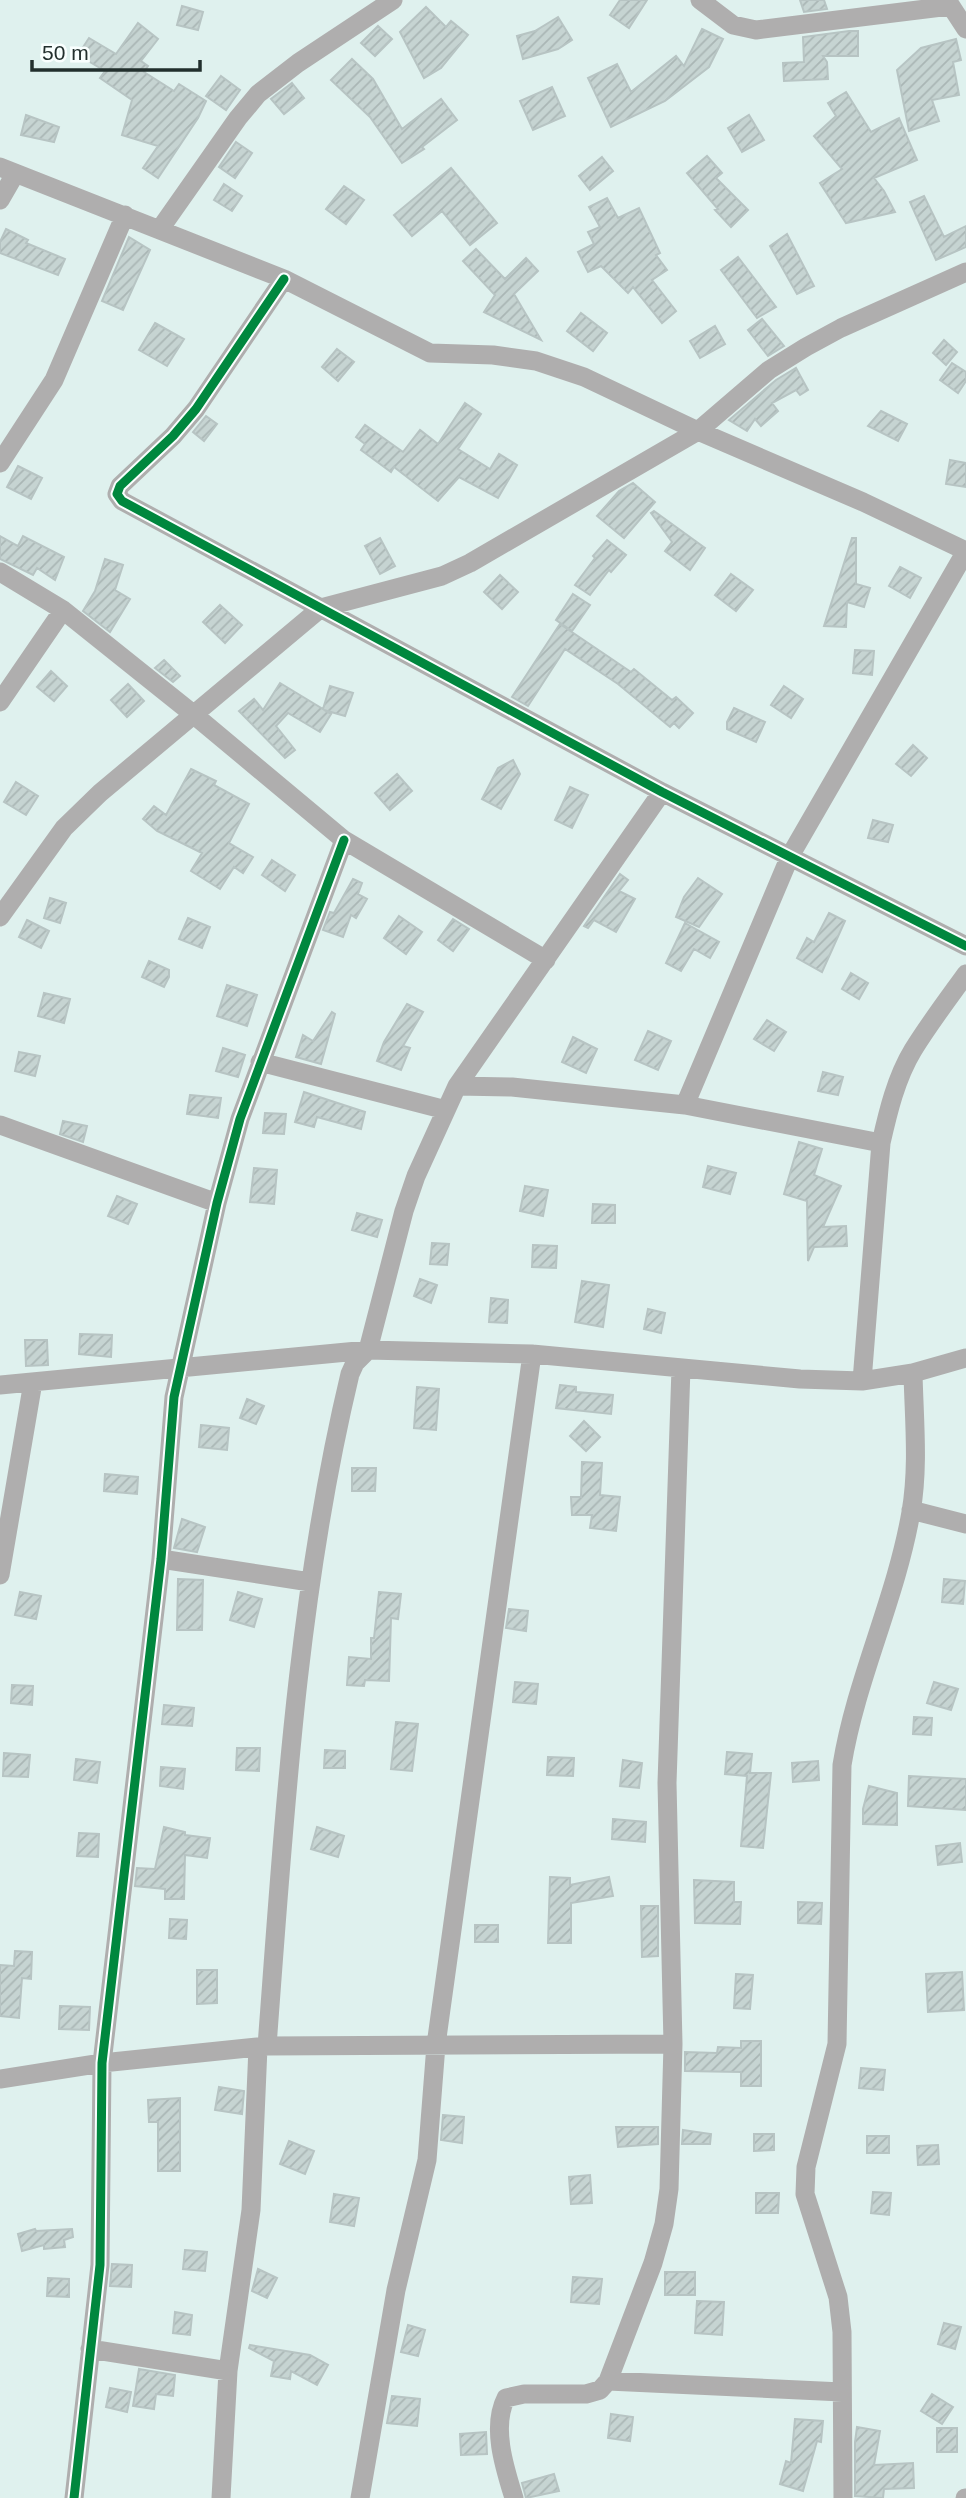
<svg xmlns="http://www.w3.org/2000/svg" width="966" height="2498" font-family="Helvetica,sans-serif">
<defs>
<pattern id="building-hatch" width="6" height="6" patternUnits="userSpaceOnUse" patternTransform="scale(1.75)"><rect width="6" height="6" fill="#c6d4d2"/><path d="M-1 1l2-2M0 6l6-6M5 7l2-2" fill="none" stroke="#aab6b5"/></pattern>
</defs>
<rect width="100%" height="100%" fill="#dff1ee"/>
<path fill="url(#building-hatch)" stroke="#b7c4c3" stroke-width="2" d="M620,0H647L629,28L610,15Z
M800,0H824L827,9L804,12Z
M182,6L203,12L198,30L177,25Z
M426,7L446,27L451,21L468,35L441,68L424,78L400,32Z
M558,17L572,40L558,49L523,59L517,36L535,31Z
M138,23L158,39L141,61L148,66L144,72L174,91L179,84L206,101L198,118L158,178L143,168L158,146L122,135L132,100L100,78L105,71L78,55L89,38L116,54Z
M378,26L392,39L375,56L361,43Z
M702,29L723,39L709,67L665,101L611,127L588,78L617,64L631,92L676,56L684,66Z
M849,31H858V56H823L827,62L828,79L784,81L783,63L804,62L803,37Z
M956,39L961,60L953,62L959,95L932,100L939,121L909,131L897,70L921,48Z
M352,59L373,79L402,129L441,99L457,120L422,147L424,149L402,163L370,117L331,80Z
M221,76L240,90L226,110L206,96Z
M292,83L304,98L284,114L271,99Z
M552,87L565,116L533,130L520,101Z
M846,92L871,132L899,118L917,160L874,178L884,191L895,212L846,223L820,183L842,169L814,136L836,116L828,103Z
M26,115L59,127L54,142L21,135Z
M749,115L764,140L742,152L728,128Z
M236,142L252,153L235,178L219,167Z
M707,156L722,173L716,178L748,210L731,227L715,210L718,209L687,173Z
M602,157L613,171L590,190L579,176Z
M451,168L497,223L470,245L442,211L412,236L394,215Z
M224,184L242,196L232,211L214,200Z
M344,186L364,200L346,224L326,209Z
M924,196L944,237L966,226V247L936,260L910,202Z
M607,198L618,218L639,208L660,253L656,255L667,270L652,280L676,311L662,323L633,287L628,293L601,266L588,272L578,252L594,244L588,232L600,227L589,207Z
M6,229L28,240L26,243L65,259L58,275L0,253V242Z
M787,234L814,286L797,294L770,246Z
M129,237L150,250L123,310L102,301Z
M476,249L505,279L526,258L538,271L514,294L541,340L484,312L495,295L463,261Z
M738,257L776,307L757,318L721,270Z
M581,313L607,333L593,351L567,331Z
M762,319L784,346L768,356L748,330Z
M155,323L184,339L167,366L139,350Z
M715,326L725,344L700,358L690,341Z
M944,340L957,352L946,365L933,353Z
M337,349L354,362L338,381L322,367Z
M952,363L966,372V381L958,393L940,380Z
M796,368L808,390L800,395L796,390L772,403L778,411L761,426L755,419L747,431L729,420L776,380Z
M465,403L481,414L458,449L490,469L499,454L517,465L498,498L459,477L438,501L394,467L391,472L361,450L365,444L356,437L365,425L403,452L420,430L438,444Z
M881,411L907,424L898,441L868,426Z
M206,416L217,424L204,441L193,432Z
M950,460L966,463V487L946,484Z
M18,466L42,478L31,499L7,487Z
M633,483L655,502L624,538L597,516L619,491Z
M654,511L705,548L690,570L665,551L672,542L651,513Z
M0,536L18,546L23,536L64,557L55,580L37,568L33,575L0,559Z
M380,538L395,566L380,574L365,546Z
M852,538H856V584L870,588L864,607L847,602L846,627L824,626Z
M607,540L626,555L611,572L609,570L590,595L575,585L595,558L593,556Z
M105,559L123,565L115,590L130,599L110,632L83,611L95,591Z
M900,567L921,578L910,598L889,586Z
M731,574L753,590L736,611L715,595Z
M500,575L518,592L502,609L484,592Z
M573,594L590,605L572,631L556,620Z
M220,605L242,625L225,643L203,622Z
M560,624L631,672L634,669L672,700L676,697L693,713L679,728L674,723L670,727L618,684L565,649L528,706L512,697Z
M855,650L874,651L872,675L853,673Z
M164,660L180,676L173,682L155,668Z
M51,671L67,686L54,701L37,687Z
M280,683L323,709L330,686L353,693L345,716L324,710L331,714L320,732L288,713L276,726L295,750L285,758L239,711L254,699L263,710Z
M128,684L144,701L127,717L111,700Z
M784,686L803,699L791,718L771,705Z
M734,708L765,722L756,742L727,729V722Z
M913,745L927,758L911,776L896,764Z
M513,760L520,774L501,809L482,799L498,768Z
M191,769L216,781L214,785L249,804L229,843L253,857L243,873L234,867L220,889L191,871L202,853L157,831L143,819L154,806L166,815Z
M397,774L412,791L390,810L375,793Z
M16,782L38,796L26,815L4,802Z
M570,787L588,795L572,828L555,820Z
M873,820L893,825L888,842L868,838Z
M272,860L295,875L285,891L262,875Z
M620,874L628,880L619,891L635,899L616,932L594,920L588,928L584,926Z
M698,878L722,894L699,927L676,917L684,897Z
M353,879L362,883L358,894L367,899L356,918L351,915L343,937L323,930L330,912L334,913Z
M50,898L66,903L60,923L44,918Z
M829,913L845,921L822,972L797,958L807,938L814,942Z
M399,916L422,932L406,954L384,938Z
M188,918L210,927L202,948L179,939Z
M453,919L469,929L453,951L438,940Z
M27,920L49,931L41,948L19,937Z
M685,923L719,942L710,958L694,949L681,971L666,963Z
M149,961L169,970V977L164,987L142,977Z
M851,973L868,983L859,999L842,989Z
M227,985L257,995L247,1026L217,1016Z
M44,993L70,999L64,1023L38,1016Z
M407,1004L423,1012L403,1046L410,1048L401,1070L377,1061L384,1042Z
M332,1012L335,1014L321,1064L296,1057L303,1035L313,1041Z
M767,1020L786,1032L774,1051L754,1039Z
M648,1031L671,1041L658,1070L635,1060Z
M573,1037L597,1049L586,1073L562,1062Z
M223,1048L245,1055L238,1077L216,1071Z
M19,1052L40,1056L35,1076L15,1071Z
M823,1072L843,1077L838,1095L818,1091Z
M304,1092L365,1112L361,1129L317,1117L314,1127L295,1122Z
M190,1095L221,1098L218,1118L187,1114Z
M265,1113L286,1114L284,1134L263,1133Z
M63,1121L87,1126L83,1142L60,1134Z
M799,1142L822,1149L814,1175L841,1186L823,1227L846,1226L847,1246L814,1247L808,1261L807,1201L784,1194Z
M708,1166L736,1173L730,1194L703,1187Z
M254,1168L277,1170L274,1204L250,1202Z
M525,1186L548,1190L543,1216L520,1211Z
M117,1196L137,1204L128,1224L108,1216Z
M593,1204L615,1205V1223H592Z
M357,1213L382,1220L377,1237L352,1230Z
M432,1243L449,1244L447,1265L430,1264Z
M533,1245L557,1246L556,1268L532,1267Z
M420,1279L437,1285L431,1303L414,1296Z
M582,1281L609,1285L603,1327L575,1322Z
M491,1298L508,1300L507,1323L489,1322Z
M648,1309L665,1313L661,1333L644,1329Z
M80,1334L112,1335L111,1357L79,1354Z
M25,1340H47L48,1365L26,1366Z
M560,1385L576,1387V1392L613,1395L611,1414L556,1408Z
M417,1387L439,1389L436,1430L414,1428Z
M247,1399L264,1406L256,1424L240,1418Z
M584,1421L600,1437L586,1451L570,1436Z
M201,1425L229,1428L227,1450L199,1447Z
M582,1462L602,1463L600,1495L620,1497L616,1531L590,1528L592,1515H572L571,1497H581Z
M352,1468H376L375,1491H352Z
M105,1474L138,1477L137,1494L104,1491Z
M182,1519L205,1527L197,1552L174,1548Z
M178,1579L203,1580L202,1630H177Z
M944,1579L965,1581L963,1604L942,1602Z
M20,1592L41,1596L36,1619L15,1615Z
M238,1592L262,1599L254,1627L230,1620Z
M379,1592L401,1594L398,1619L391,1618L389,1681L365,1680L364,1686L347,1685L349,1657L371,1659V1638H374Z
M509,1609L528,1611L526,1631L506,1628Z
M515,1682L538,1684L536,1704L513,1702Z
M934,1682L958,1689L951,1710L927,1703Z
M12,1685L33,1686L32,1705L11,1703Z
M164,1705L194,1708L192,1726L162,1724Z
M914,1717L932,1718L931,1735L913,1734Z
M396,1722L418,1724L412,1771L391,1769Z
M237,1748H260L259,1771L236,1770Z
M325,1750L345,1751V1768H324Z
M727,1752L752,1754L750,1773H771L763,1848L741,1846L747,1776L725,1774Z
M4,1753L30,1755L28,1777L3,1776Z
M548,1757L574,1758L573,1776L547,1775Z
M76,1759L100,1762L97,1783L74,1780Z
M623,1760L642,1763L639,1788L620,1786Z
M818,1761L819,1780L793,1782L792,1763Z
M161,1767L185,1769L183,1789L160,1786Z
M909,1776L966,1779V1810L908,1806Z
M869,1786L897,1793V1825L863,1824V1809Z
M613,1819L646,1822L645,1842L612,1839Z
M164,1827L185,1832V1835L210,1838L207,1858L185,1855L184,1899H165V1889L135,1886L137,1868L155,1869Z
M317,1827L344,1836L338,1857L311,1849Z
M79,1833L99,1834L98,1857L77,1856Z
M960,1843L962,1862L938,1865L936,1846Z
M550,1877L570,1878V1885L609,1877L613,1896L571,1903V1943H548Z
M694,1880L734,1882V1902H741L740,1924L695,1923Z
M798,1902L822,1903L821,1924L798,1923Z
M641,1906H658V1956L642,1957Z
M170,1919L187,1920L186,1939L169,1938Z
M475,1925H498V1942H475Z
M15,1951L32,1952L31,1979L22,1978L19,2018L0,2016V1965L14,1966Z
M197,1970H217V2003L197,2004Z
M962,1972L964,2010L928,2012L926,1974Z
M736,1974L753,1975L750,2009L734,2008Z
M60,2006L90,2007L89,2030L59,2029Z
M741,2041H761V2086H741V2072L685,2071V2052L717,2053L718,2047L741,2048Z
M861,2068L885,2070L883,2090L859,2088Z
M219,2087L244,2091L242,2114L215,2110Z
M180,2098V2171H158V2122H149L148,2100Z
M443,2115L464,2117L462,2143L441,2140Z
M616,2127H658V2144L618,2147Z
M683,2130L711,2134L710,2144H682Z
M754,2134H774V2150L754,2151Z
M867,2136H889V2153H867Z
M289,2141L314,2151L305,2174L280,2164Z
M938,2145L939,2164L918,2165L917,2146Z
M590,2175L592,2203L571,2204L569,2177Z
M873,2192L891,2193L889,2215L871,2213Z
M756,2193H779L778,2213H756Z
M334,2194L359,2198L354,2226L330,2222Z
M35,2229L36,2231L72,2229L73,2237L64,2240L65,2247L44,2249V2245L22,2251L18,2234Z
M185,2250L207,2252L205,2271L183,2269Z
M112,2264L132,2265L131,2287L110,2286Z
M258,2269L277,2278L267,2298L252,2291Z
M665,2272H695V2295H665Z
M573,2277L602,2279L599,2304L571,2302Z
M48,2278L69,2279V2297L47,2296Z
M697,2301L724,2302L722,2335L695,2333Z
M175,2312L192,2315L190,2335L173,2333Z
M944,2323L961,2327L955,2349L938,2344Z
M408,2325L425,2330L418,2356L401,2352Z
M250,2345L310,2355L328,2365L317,2385L291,2371L290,2379L271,2376L274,2361L249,2348Z
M139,2369L175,2375L173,2396L156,2394L154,2409L133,2406Z
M110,2388L131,2392L127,2412L106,2407Z
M932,2394L953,2407L942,2424L921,2411Z
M392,2396L420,2399L417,2426L387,2423Z
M611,2414L633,2417L630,2441L608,2438Z
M795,2419L823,2421L821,2442L817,2441L803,2491L780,2484L786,2461L791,2463Z
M857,2427L880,2431L874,2465L913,2463L914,2488L884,2489L883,2498L855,2496V2442Z
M937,2428H957V2452H937Z
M486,2432L487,2454L461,2455L460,2434Z
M554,2474L559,2491L526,2498L522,2483Z"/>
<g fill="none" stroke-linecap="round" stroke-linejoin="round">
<path stroke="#afaeae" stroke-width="19" d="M700,0L733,25L756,30L950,6
M947,0L966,29
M0,167L284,279L430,353L493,355L536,361L584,377L698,431L863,502L966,551
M0,200L15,174
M160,229L238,118L258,94L298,63L393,0
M284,279L196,409L173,436L120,486L117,494L122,501L662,792L966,946
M0,463L54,380L125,215
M0,572L63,610L193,714L344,840L546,960
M0,702L63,610
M0,917L64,828L100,793L321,608L442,576L470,563L698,431L769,370L806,347L841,328L966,272
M260,1062L446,1110
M457,1086L512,1087L685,1105L881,1143
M685,1105L790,856L966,551
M0,1125L217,1203
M862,1381L881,1143C888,1112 896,1078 913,1050C929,1024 948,999 966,974
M0,1385L368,1350L532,1354L800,1379L862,1381L913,1373L966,1358
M911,1510L966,1524
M161,1559L310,1582
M0,1575L33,1382
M267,2046C284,1821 297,1595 350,1374L355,1363L368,1350L404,1211L416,1176L457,1086L662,792
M0,2079L102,2063L267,2046L673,2044
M90,2349L228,2371
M608,2381L842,2392
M74,2498L100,2265L102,2063L161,1559L174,1397L217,1203L240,1119L344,840
M221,2498L228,2371L251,2210L258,2047
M360,2498L396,2290L427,2160L436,2045L532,1354
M514,2498C505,2469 491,2427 506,2398L524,2394H586L600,2390L608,2381L653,2263L664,2224L669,2189L673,2044L667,1783L681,1368
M843,2498L842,2332L838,2297L805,2194L806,2167L837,2044L842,1765C856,1679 896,1599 911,1512C919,1466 914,1419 913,1373
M965,2498H966"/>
<defs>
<path id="cycleway" d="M284,279L196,409L173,436L120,486L117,494L122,501L662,792L966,946
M74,2498L100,2265L102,2063L161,1559L174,1397L217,1203L240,1119L344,840"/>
</defs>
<use href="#cycleway" stroke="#f9fffe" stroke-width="13"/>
<use href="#cycleway" stroke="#00873e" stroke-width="9"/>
</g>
<path d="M32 60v10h168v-10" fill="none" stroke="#222f2d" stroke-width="3.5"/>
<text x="42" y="60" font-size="21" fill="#222f2d" stroke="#f9fffe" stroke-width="5" paint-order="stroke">50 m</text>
</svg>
